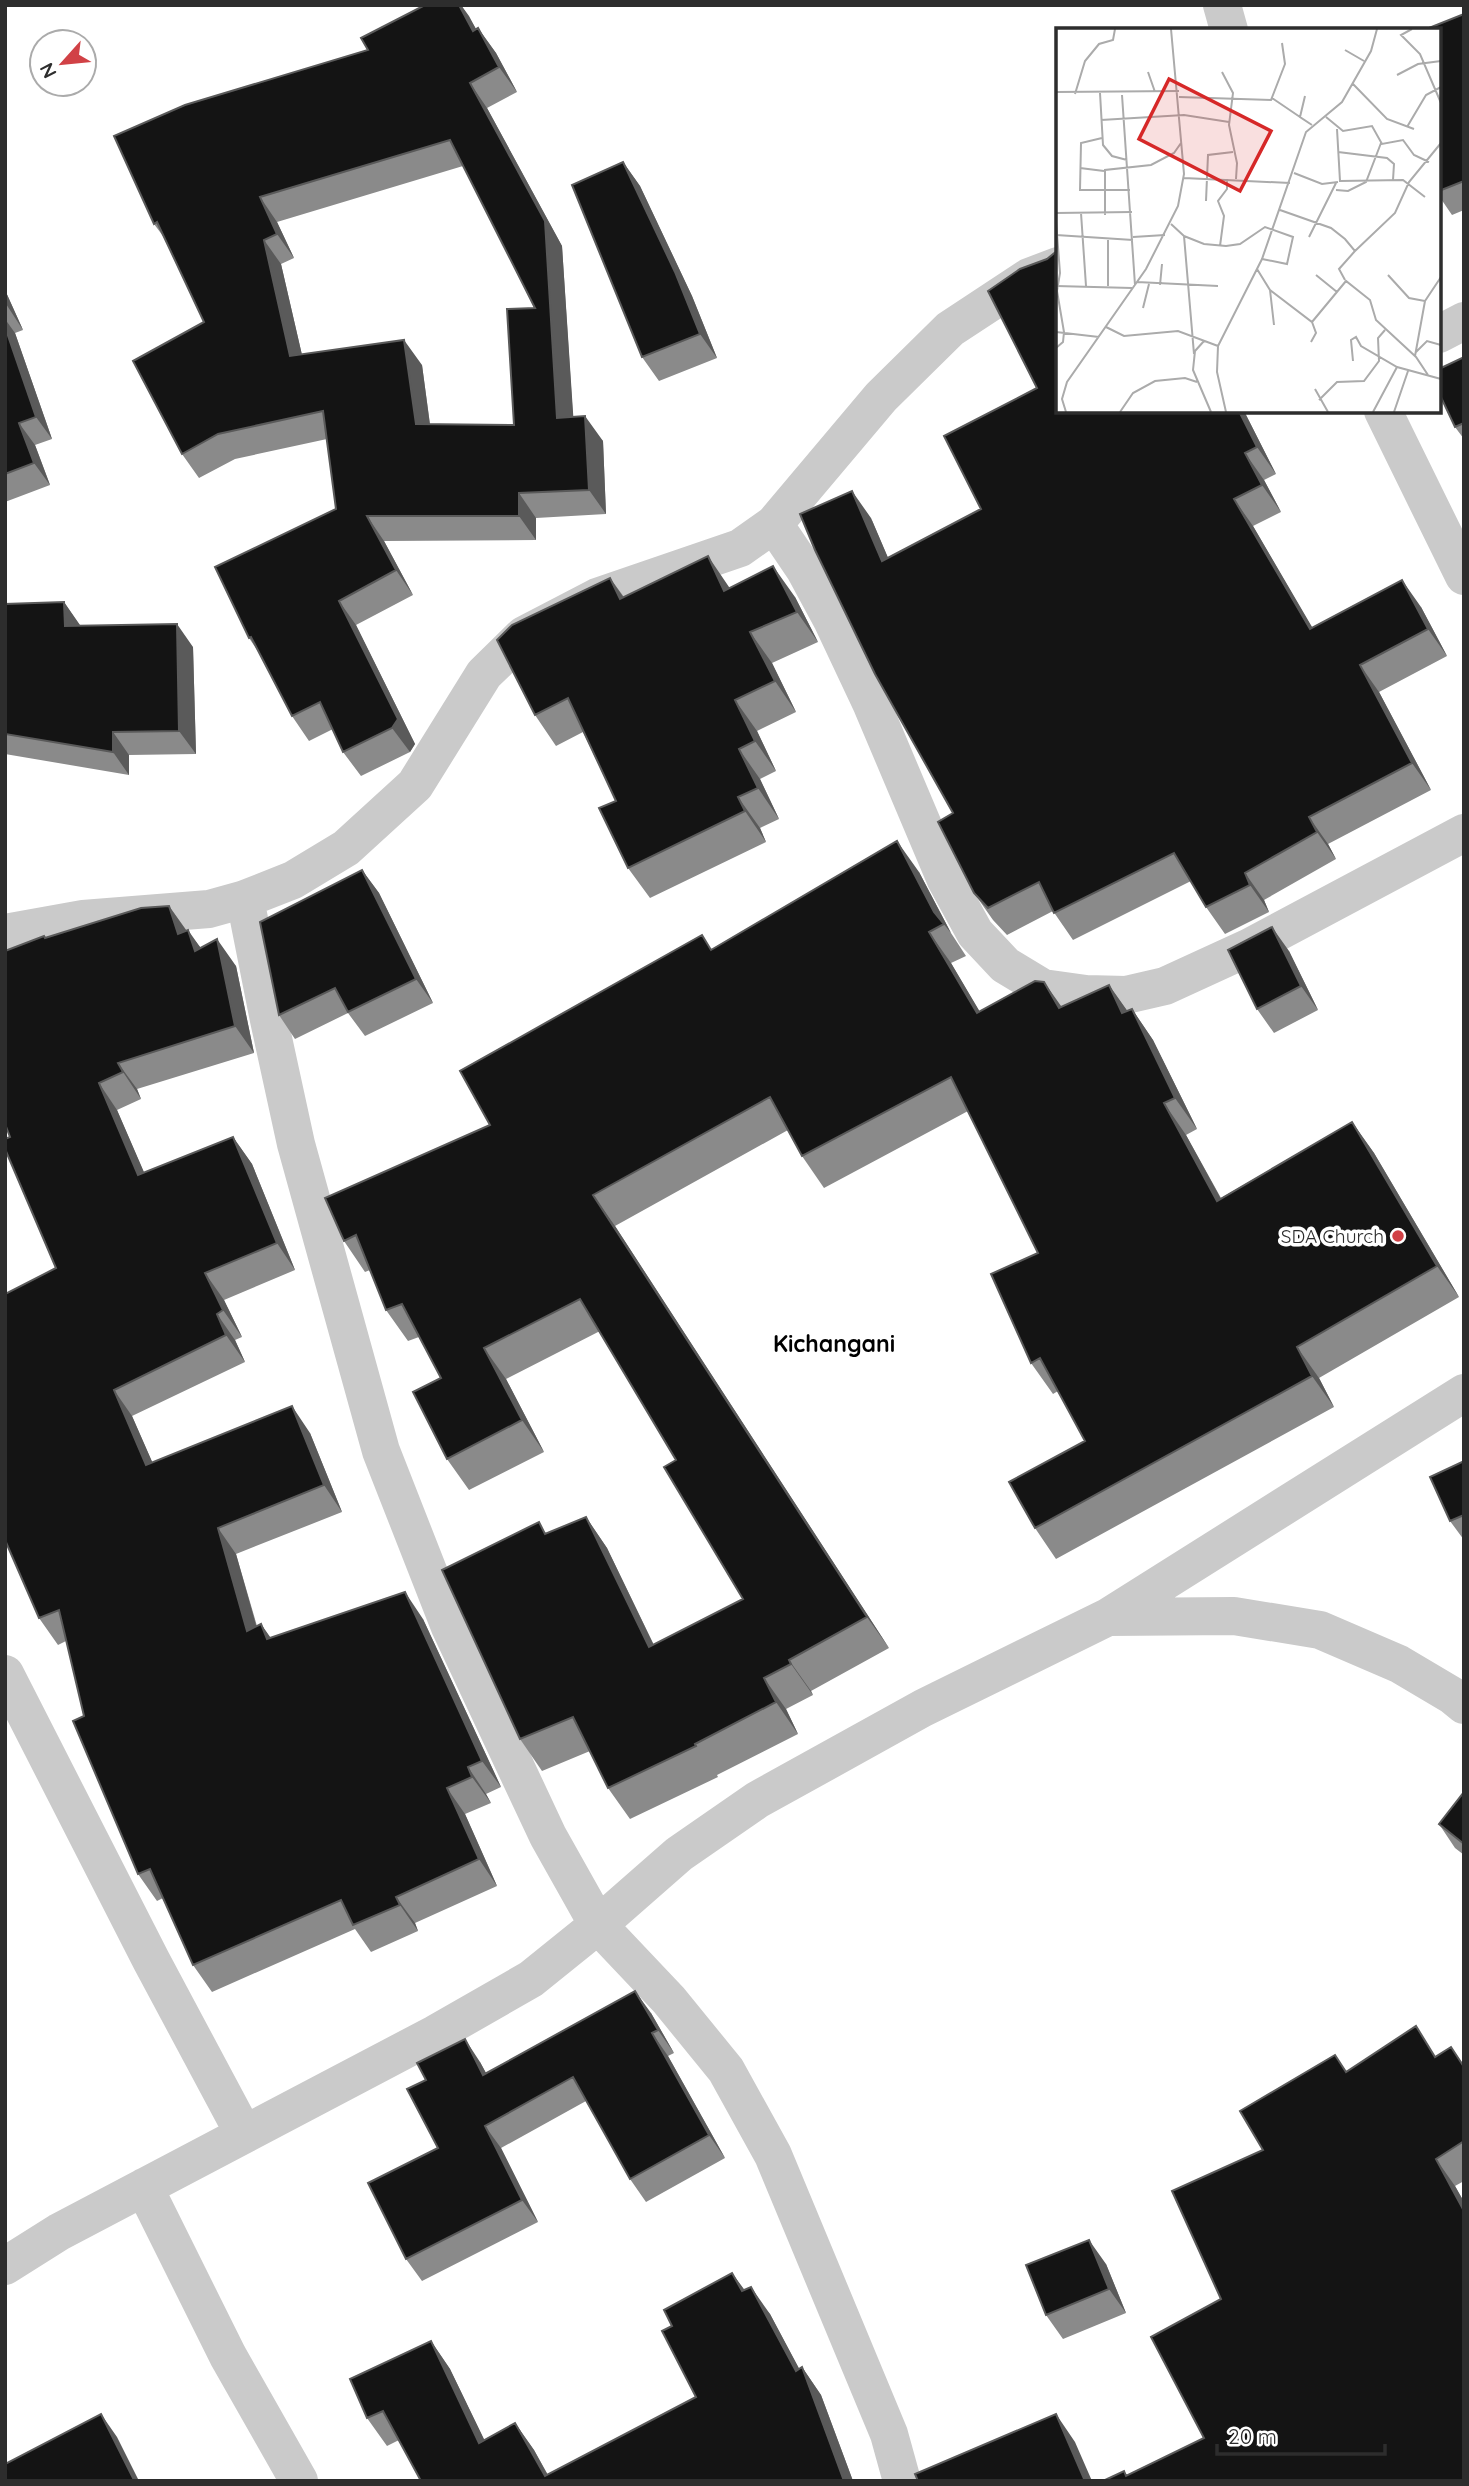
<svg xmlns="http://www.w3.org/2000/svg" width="1469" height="2486" font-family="Quicksand,sans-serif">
<rect width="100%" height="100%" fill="#fff"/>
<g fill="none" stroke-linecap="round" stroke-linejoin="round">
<path stroke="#cacaca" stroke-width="38" d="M1222,5L1229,30
M1439,334L1464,321
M1383,411L1464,576
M774,524L805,570L832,620L872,705L946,880L975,933L1005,965L1043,988L1086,994L1126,995L1165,986L1250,947L1464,833
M245,899L269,1020L296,1144L381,1451L450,1627L548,1836L598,1925L669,2000L726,2070L773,2155L889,2434L902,2481
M5,933L83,919L209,909L245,899L293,880L346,848L415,785L484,674L524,635L597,597L740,548L774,524L881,397L950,329L1029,277L1058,266
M1108,1617L1234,1616L1320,1630L1399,1664L1453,1696L1464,1705
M5,1674L151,1960L244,2134
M144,2187L228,2356L299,2481
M5,2266L59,2232L435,2034L531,1979L598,1925L679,1854L757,1800L923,1708L1108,1617L1464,1393"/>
</g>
<path fill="#8a8a8a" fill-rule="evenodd" d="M425,5H461L476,29L478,28L496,53L517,92L487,108L562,246L573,417L603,441L606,514L536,518V540L384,541L413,595L356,625L415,744L410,752L361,776L343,752L333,729L309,741L292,716L260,654L249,638L336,509L327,439L235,459L199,478L182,454L204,322L166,240L154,224L368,50ZM463,166L535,308L514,425L430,424L422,365L302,355L281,264L294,258L277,222Z
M1464,14V210L1452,215L1439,196V191Z
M623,162L640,186L692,296L717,358L659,381L642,357Z
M5,290L23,330L15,333L52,439L35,445L50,485L5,502Z
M1464,357V439L1455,427Z
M1058,411H1244L1276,474L1264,480L1281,512L1253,526L1312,628L1421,607L1447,656L1379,692L1431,790L1328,844L1336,859L1264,900L1269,912L1225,934L1206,907L1191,881L1073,940L1053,911L1007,935L993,920L974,893L953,813L871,518L888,558L981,509Z
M610,578L624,597L730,588L795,597L818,642L772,663L796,712L757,731L776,771L760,779L779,819L760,828L766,842L650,898L628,868L616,801L583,732L556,746L535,715Z
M64,602L80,626L193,647L196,754L129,755V775L5,754V604Z
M362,870L379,893L433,1003L365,1036L348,1013L295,1039L279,1015Z
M919,872L951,933L966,956L951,963L979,1011L1061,1007L1109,985L1127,1011L1132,1009L1153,1040L1197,1129L1186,1135L1221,1198L1352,1122L1374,1153L1459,1297L1319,1378L1334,1407L1056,1559L1035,1528L1085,1441L1058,1391L1053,1394L1031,1363L1038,1253L968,1111L824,1188L802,1156L788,1130L615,1226L889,1648L811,1691L813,1695L786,1709L798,1734L717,1775L718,1777L630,1819L608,1788L590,1751L542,1771L520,1739L547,1534L586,1517L607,1548L654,1645L743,1599L676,1460L600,1331L506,1379L544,1452L469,1490L447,1459L441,1378L419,1337L408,1341L386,1310L370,1270L365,1272L344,1241L712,950Z
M169,906L187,931L201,948L236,966L254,1053L137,1089L141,1099L117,1110L144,1173L233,1137L252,1164L295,1270L224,1300L242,1337L235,1340L245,1362L132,1416L152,1462L310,1433L342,1512L236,1554L257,1626L261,1624L270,1638L423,1619L501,1787L486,1794L491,1803L465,1814L497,1886L415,1923L418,1931L371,1952L355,1929L212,1992L193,1965L163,1898L157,1901L138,1874L84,1716L66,1641L58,1645L39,1618L56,1268L10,1137L45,938Z
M1289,951L1318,1010L1274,1033L1257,1009Z
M1464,1461V1540L1450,1521Z
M1464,1792V1855L1455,1848L1439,1824Z
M651,2013L674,2053L668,2056L725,2158L646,2202L630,2179L586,2101L501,2148L538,2222L422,2281L406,2259L438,2148L426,2080L480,2062L486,2073Z
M1451,2047L1464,2065V2181L1455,2186L1464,2202V2481H1103L1124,2471L1127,2475L1204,2438L1221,2299L1263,2150L1335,2055L1346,2071L1437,2056Z
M1106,2264L1126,2313L1063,2339L1046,2315Z
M732,2273L744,2290L770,2314L799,2369L802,2367L821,2395L853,2481H421L399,2440L387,2446L367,2418L431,2341L450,2369L484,2440L515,2423L534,2450L548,2475L696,2397L672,2326Z"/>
<path fill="#5a5a5a" d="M459,5H461L469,16L490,55L473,31Z
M478,28L496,53L517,92L499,67Z
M470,83L487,108L562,246L575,442L557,418L545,221Z
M623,162L640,186L692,296L717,358L700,334Z
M260,197L277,222L294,258L277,234Z
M264,240L281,264L308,381L290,356Z
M5,290L23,330L8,307L5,302Z
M5,319L15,333L52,439L36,417L5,327Z
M404,340L422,365L433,448L416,424Z
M1239,411H1244L1276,474L1257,447Z
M585,416L603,441L606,514L589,490Z
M19,423L35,445L50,485L34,463Z
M1245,453L1264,480L1281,512L1262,485Z
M852,491L871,518L901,588L882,561Z
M519,493L536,518V540L519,516Z
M1234,499L1253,526L1329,656L1310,629Z
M367,516L384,541L413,595L396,570Z
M708,556L729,587L746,622L724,591Z
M773,566L795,597L818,642L797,612Z
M610,578L631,608L620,599Z
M1402,580L1421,607L1447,656L1428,629Z
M339,601L356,625L415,744L410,752L392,728Z
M64,602L80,625L81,649L65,626Z
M177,624L193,647L196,754L179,731Z
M750,632L772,663L796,712L775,681Z
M1360,665L1379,692L1431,790L1412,763Z
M735,700L757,731L776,771L755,741Z
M113,732L129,755V775L113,752Z
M739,749L760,779L779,819L758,788Z
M738,797L760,828L766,842L745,811Z
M1309,817L1328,844L1336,859L1317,832Z
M897,841L919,872L951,933L934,912Z
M362,870L379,893L433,1003L416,979Z
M1245,873L1264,900L1269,912L1250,885Z
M169,906L188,933L178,934Z
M1272,927L1289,951L1318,1010L1301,986Z
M188,930L207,957L195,951Z
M929,932L951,963L999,1044L977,1013Z
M217,939L236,966L254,1053L235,1026Z
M1044,982L1066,1013L1059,1008Z
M1109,985L1131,1016L1122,1013Z
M1132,1009L1153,1040L1197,1129L1175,1098Z
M118,1063L137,1089L141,1099L123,1072Z
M99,1083L117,1110L157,1202L138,1175Z
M1164,1103L1186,1135L1239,1232L1217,1201Z
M1352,1122L1374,1153L1459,1297L1437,1266Z
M233,1137L252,1164L295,1270L277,1243Z
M593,1195L615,1226L889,1648L867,1617Z
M205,1273L224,1300L242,1337L223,1310Z
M217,1314L235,1340L245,1362L226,1335Z
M1297,1347L1319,1378L1334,1407L1312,1376Z
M484,1348L506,1379L544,1452L522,1420Z
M114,1390L132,1416L165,1491L146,1465Z
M292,1406L310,1433L342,1512L324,1485Z
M586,1517L607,1548L670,1679L649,1647Z
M218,1528L236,1554L265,1657L247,1631Z
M405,1592L423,1619L501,1787L482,1761Z
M261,1624L280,1651L267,1639Z
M789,1660L811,1691L813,1695L791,1664Z
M764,1678L786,1709L798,1734L776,1702Z
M468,1767L486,1794L491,1803L472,1777Z
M447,1788L465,1814L497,1886L479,1859Z
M396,1897L415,1923L418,1931L400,1905Z
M635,1991L651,2013L674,2053L658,2030Z
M652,2033L668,2056L725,2158L709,2135Z
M465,2039L480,2062L499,2097L483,2075Z
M485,2126L501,2148L538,2222L522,2200Z
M1436,2159L1455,2186L1464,2202V2211Z
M1089,2240L1106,2264L1126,2313L1109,2289Z
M732,2273L752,2300L742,2291Z
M751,2287L770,2314L809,2387L802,2367L821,2395L853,2481H844L796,2371Z
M431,2341L450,2369L499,2470L479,2443Z
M101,2414L117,2437L139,2481L134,2480Z
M1056,2414L1075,2442L1092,2481H1085Z
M515,2423L534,2450L551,2481L545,2476Z"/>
<path fill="#141414" stroke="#5a5a5a" stroke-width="2" fill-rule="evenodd" d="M425,5H459L473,31L478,28L499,67L470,83L545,221L557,418L585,416L589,490L519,493V516H367L396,570L339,601L398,719L392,728L343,752L320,702L292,716L251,637L249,638L215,567L336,509L323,411L218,434L182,454L133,361L204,322L157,222L154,224L114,136L185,105L368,50L361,38ZM450,140L535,308L507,309L514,425L416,424L404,340L290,356L264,240L277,234L260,197Z
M1464,14V181L1439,191V30H1424Z
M623,162L675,272L700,334L642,357L572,185Z
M1058,250V411H1239L1257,447L1245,453L1262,485L1234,499L1310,629L1402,580L1428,629L1360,665L1412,763L1309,817L1317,832L1245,873L1250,885L1206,907L1174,853L1054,913L1039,882L988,908L974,893L938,822L953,813L875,674L815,550L800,514L852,491L882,561L981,509L944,436L1037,388L988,291L1020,269L1047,259Z
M5,327L36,417L19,423L34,463L5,474Z
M1464,357V423L1455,427L1439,393V369Z
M708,556L724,591L773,566L797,612L750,632L775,681L735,700L755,741L739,749L758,788L738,797L745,811L628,868L599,808L616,801L568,698L535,715L497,640L512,625L610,578L620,599Z
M64,602L65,626L177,624L179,731L113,732V752L5,734V604Z
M897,841L934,912L944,924L929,932L977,1013L1035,981L1044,982L1059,1008L1109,985L1122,1013L1132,1009L1175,1098L1164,1103L1217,1201L1352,1122L1437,1266L1297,1347L1312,1376L1035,1528L1009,1482L1085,1441L1040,1358L1031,1363L991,1274L1038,1253L951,1077L802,1156L770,1097L593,1195L867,1617L789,1660L791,1664L764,1678L776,1702L695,1744L696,1746L608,1788L573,1717L520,1739L442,1570L539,1522L545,1534L586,1517L649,1647L743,1599L664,1467L676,1460L580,1299L484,1348L522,1420L447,1459L413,1392L441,1378L402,1304L386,1310L356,1235L344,1241L325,1198L490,1125L460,1071L702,935L711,950Z
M362,870L416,979L348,1012L335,988L279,1015L260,922Z
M169,906L178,934L188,930L195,951L217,939L235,1026L118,1063L123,1072L99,1083L138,1175L233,1137L277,1243L205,1273L223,1310L217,1314L226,1335L114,1390L146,1465L292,1406L324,1485L218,1528L247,1631L261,1624L267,1639L405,1592L482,1761L468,1767L472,1777L447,1788L479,1859L396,1897L400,1905L353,1925L341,1900L193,1965L150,1869L138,1874L73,1721L84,1716L59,1610L39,1618L5,1540V1294L56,1268L5,1149V1139L10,1137L5,1124V951L44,936L45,938L141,908Z
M1272,927L1301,986L1257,1009L1228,950Z
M1464,1461V1515L1450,1521L1430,1477Z
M1464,1792V1844L1439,1824Z
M635,1991L658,2030L652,2033L709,2135L630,2179L573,2077L485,2126L522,2200L406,2259L368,2183L438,2148L407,2089L426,2080L417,2063L465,2039L483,2075Z
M1416,2026L1435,2057L1451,2047L1464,2067V2141L1436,2159L1464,2211V2481H1103L1124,2471L1126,2476L1204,2438L1151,2337L1221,2299L1172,2191L1263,2150L1240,2111L1335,2055L1346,2072Z
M1089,2240L1109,2289L1046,2315L1026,2265Z
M732,2273L742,2291L751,2287L796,2371L802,2367L844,2481H421L383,2411L367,2418L350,2379L431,2341L479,2443L515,2423L545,2476L696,2397L662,2331L672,2326L664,2310Z
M101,2414L134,2480L5,2481V2464Z
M1056,2414L1085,2481H918L915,2474Z"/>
<circle fill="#d14146" stroke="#fff" stroke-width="2.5" cx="1398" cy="1236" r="7"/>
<g text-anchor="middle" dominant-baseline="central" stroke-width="7" stroke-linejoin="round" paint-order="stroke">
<g font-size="19" fill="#2d2d2d" stroke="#fff" text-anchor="end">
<text x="1384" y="1236">SDA Church</text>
</g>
<g font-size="23" font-weight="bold" fill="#000" stroke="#fff">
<text x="834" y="1343">Kichangani</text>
</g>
</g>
<g transform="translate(1056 28)">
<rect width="385" height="385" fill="#fff"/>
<path fill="none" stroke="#ababab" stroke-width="2" d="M356,1L345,7L364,26L385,75M289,22L308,33M92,44L99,64M166,44L177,65L173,97L181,135L180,151M341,47L362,36L385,33M297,56L331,91L358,101M0,64L123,63M44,65L47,117L56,128L71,132M19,66L29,33L43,16L57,12L59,1M66,67L79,257M249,68L244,89L256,97M123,69L215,72L229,36L226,15M216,70L244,89M270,89L287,103L316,98L326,116L347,112L358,127L373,134M45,92L128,87L173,94M351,99L370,67L385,59M281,101L284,153L347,152L369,169M46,110L25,115L24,162H74M282,124L331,130L338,136L337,152M24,140L48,143M238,145L266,156L282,154M128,150L234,155M280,162L292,163L310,154L325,115M150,173L152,127L177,124M224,182L275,200L289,211L299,223L283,241L289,252M0,185L76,184M25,185L30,258M49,187V142L95,137L118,125L125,115M0,193L4,245L1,263L8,304L7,314L0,320M115,196L128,208L138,326M0,207L77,212M128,208L148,216L170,218L184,216L209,199L237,209L231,236L206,231M77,209L109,207M253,209L280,155M164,218L168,188L162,173L171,161V151M299,223L339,185L353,154L385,115M201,241L214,262L256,294L290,253L314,272L320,292L360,329L372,347M260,247L281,264M332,247L353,270L369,273L359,328M81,254L162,258M104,257L106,236M0,258L76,260M52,258V212M214,262L218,297M369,273L385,249M87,280L93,256M50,299L68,308L122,303L162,318M0,304L43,309M148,313L139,323L137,342L155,384M255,314L260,305L256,294M360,324L371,313L385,317M297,333L295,312L300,309L305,318L341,339L385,351M259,361L272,384M263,372L281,354L308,353L323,333L322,310L329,302M10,384L6,371L11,354L90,241L122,178L128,146L115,1M64,384L77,365L99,353L129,350L141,354M170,384L161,344L162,318L206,231L250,104L286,74L315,23L321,1M317,384L341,339M338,384L352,343"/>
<path fill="#d62828" fill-opacity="0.15" stroke="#d62828" stroke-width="3.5" d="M113,51L215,103L184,163L83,111Z"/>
<rect width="385" height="385" fill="none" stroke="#2d2d2d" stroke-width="3.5"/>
</g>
<rect width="1469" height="2486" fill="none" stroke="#2d2d2d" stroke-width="14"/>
<g transform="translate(63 63) rotate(243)"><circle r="33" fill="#ffffff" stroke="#ababab" stroke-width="2"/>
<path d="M0-5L12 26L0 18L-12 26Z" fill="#d14146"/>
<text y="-10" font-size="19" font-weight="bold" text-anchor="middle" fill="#2d2d2d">N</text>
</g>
<path d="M1217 2444v10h168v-10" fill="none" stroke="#2d2d2d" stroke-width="3.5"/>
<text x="1228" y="2444" font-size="21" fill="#2d2d2d" stroke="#ffffff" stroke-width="5" paint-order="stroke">20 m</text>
</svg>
